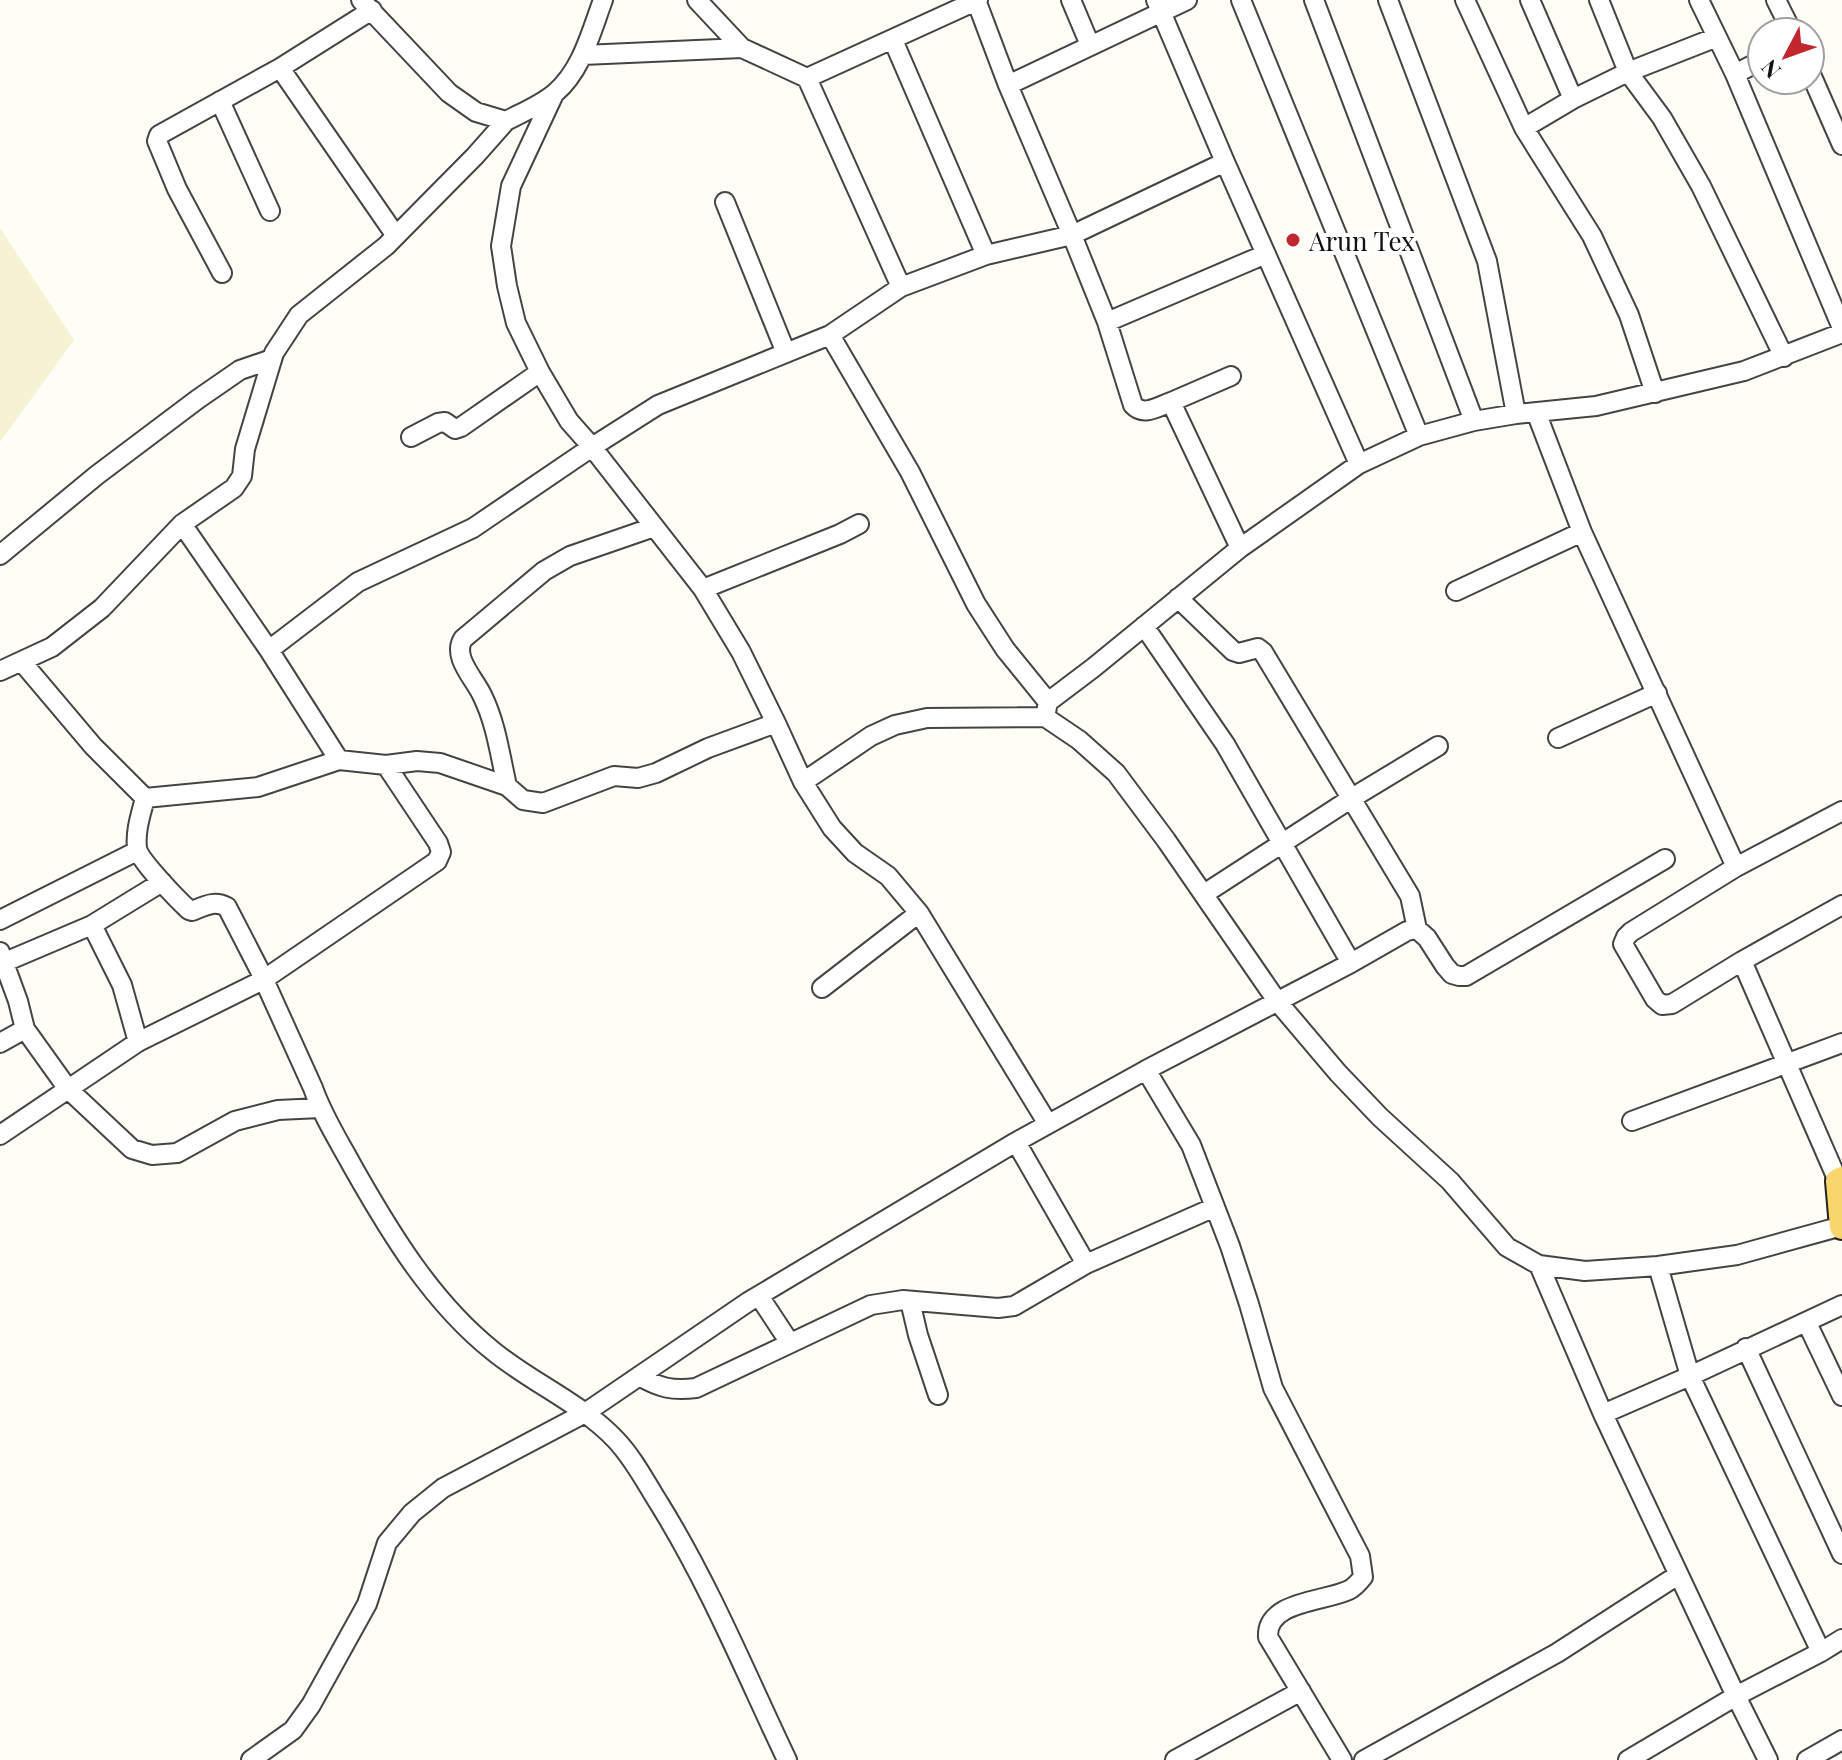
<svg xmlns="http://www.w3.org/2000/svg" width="1842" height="1760" font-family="'Playfair Display',serif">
<rect width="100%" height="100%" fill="#fffdf5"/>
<path fill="#f6f3d4" d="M0,228L74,340L0,442Z"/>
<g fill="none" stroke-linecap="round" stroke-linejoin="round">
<defs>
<path id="minor" d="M361,0L449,93L476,112L506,121C521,113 541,105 555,93C582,70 591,32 603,0
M697,0L742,48L807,78L978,0
M976,0L1008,85L1187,0
M1071,0L1090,45
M1156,0L1225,162L1359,464
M1241,0L1419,436
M1314,0L1474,421
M1388,0L1487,261L1516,414
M1465,0L1524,128L1592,236L1629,315L1655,393
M1530,0L1573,99
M1599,0L1628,72L1662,118L1701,186L1784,357
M1699,0L1735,74
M1776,0L1792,32
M893,40L986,255
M583,55L742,48
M1762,60L1735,74L1842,328
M280,68L396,236
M1810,72L1842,145
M807,78L901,287L986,255L1072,235L1008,85
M554,94L511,186L501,246L507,286L516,323L540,372L569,421L592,447L703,589L741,652L776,723L803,782L832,828L855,853L888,876L919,913L1048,1124
M220,101L270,211
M1524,128L1573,99L1628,72L1717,37
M1225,162L1072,235L1107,322L1133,405C1144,417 1159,406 1171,402L1240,548
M725,202L786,353
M222,273L177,189L157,141L159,135L280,68L372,10
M1107,322L1266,254
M830,335L910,472L976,604L1005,649L1048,702
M1171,402L1231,376
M1536,412L1582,532L1736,867
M411,437L438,423L445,422L455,429L461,427L540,372
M182,524L269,650L339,760
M0,555L97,475L198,399L240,370L272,359
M703,589L840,534L859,524
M1456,591L1582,532
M1178,598L1233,651L1239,653L1258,648L1263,652L1410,896L1417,929
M1144,626L1225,744L1351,963
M269,650L358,582L473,528L592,447L658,405L830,335L901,287
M22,662L93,746L145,798L258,787L339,760L386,765L417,761L440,763L507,786L523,800L543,803L614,776L638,778L656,773L708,748L776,723
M0,671L52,647L102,608L182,524L234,488L242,476L245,449L274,353L299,315L386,246L475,156L506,121
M1045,717L1048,702L1093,668L1240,548L1359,464L1419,436L1474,421L1516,414L1596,406L1744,371L1842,333
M1558,738L1657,693
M803,782L871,736L895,725L927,718L1045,717L1079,740L1116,773L1166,840L1277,1001L1338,1073L1380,1117L1450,1181L1507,1247L1539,1265L1585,1271L1658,1266L1737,1255L1842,1226
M507,786C500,755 496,723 482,695C474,678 452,657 463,639L544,571L570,556L654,527
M145,798C141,814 135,831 137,848C139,860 178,900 189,910L192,911C205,906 214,900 227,907L260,971L313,1088C323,1117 340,1143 354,1169C392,1236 433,1303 493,1351C532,1383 581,1403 616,1440C634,1459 646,1483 660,1505C710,1586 746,1674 787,1760
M1842,811L1736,867L1631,932L1626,937L1623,944L1655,999L1662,1005L1672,1004L1742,961L1842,905
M1204,894L1352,798L1438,746
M0,920L137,851
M92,925L122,985L138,1042
M0,952L18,1001L25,1029L68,1089L132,1149L152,1155L177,1153L235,1121L278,1110L320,1108
M1742,961L1838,1181
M5,962L92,925L162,882
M822,988L919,913
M0,1043L25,1029
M1146,1070L1191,1145L1230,1246L1249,1304L1273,1388L1360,1556L1363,1577C1359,1582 1355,1587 1349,1590C1324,1602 1266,1601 1268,1637L1342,1760
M1632,1121L1842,1043
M0,1135L138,1042L263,980L437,861L441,852L438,843L386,765
M1016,1142L1086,1264
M1539,1265L1603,1414L1736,1696L1821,1652L1842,1639
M759,1296L790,1343
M910,1301L918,1335L938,1395
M1807,1323L1842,1396
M1746,1348L1842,1554
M639,1376C660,1388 672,1391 696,1388L871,1305L903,1300L998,1308L1014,1306L1086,1264L1215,1207
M1603,1414L1690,1376L1658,1266
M1821,1652L1690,1376L1842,1305
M251,1760L293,1730L311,1705L367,1604L387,1543L412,1513L443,1488L585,1413L748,1302L1016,1142L1146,1070L1351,963L1407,931L1417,929L1427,938L1445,966L1452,974L1459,976H1466L1665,859
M1175,1760L1301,1691
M1364,1760L1557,1653L1678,1575
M1628,1760L1736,1696L1768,1760
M1807,1760L1842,1740"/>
<path id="major" d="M1842,1179L1838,1181L1842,1227"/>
</defs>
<use href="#minor" stroke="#444" stroke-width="22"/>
<use href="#major" stroke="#222" stroke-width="28"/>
<use href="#minor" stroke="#fff" stroke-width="18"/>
<use href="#major" stroke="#f9d66b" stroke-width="24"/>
</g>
<circle fill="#c4262e" stroke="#fff" stroke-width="3" cx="1293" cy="240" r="8"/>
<g text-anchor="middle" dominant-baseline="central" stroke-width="8" stroke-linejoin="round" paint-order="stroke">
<g font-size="26" fill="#111" stroke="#fff" text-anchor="start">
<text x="1309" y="240">Arun Tex</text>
</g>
</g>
<g transform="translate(1786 56) rotate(229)"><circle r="38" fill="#ffffff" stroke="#a0a0a0" stroke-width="2"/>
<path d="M0-6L14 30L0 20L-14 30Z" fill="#c4262e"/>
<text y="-12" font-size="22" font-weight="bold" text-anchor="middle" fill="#111111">N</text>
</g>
</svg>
